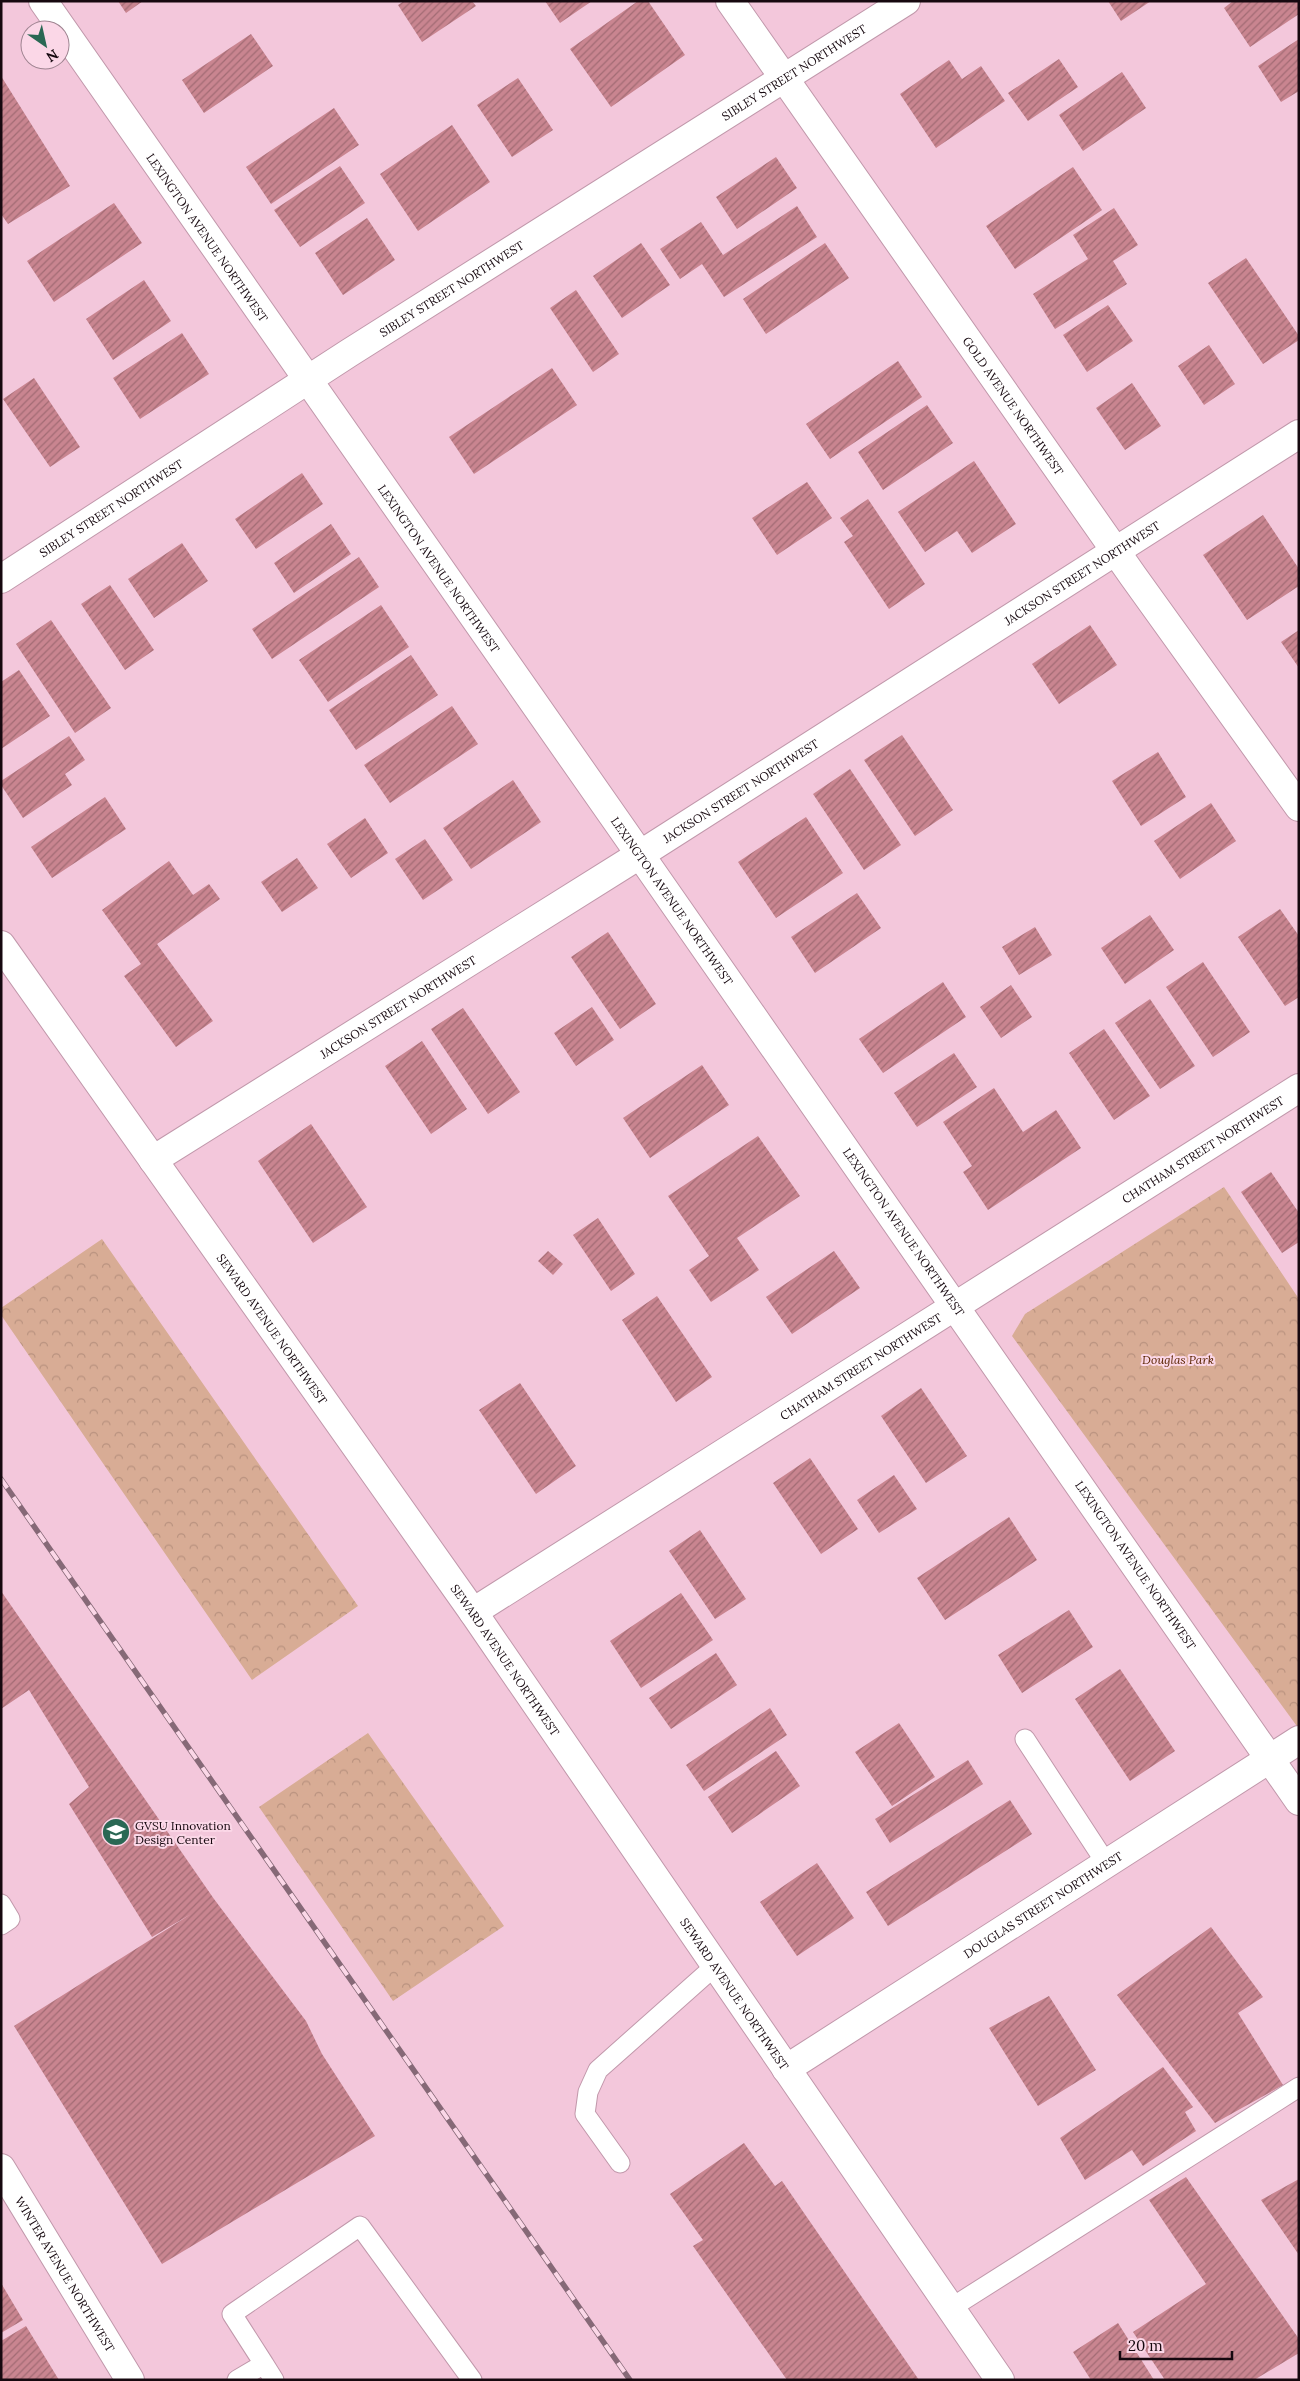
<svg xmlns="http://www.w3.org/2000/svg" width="1300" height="2381" font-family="Lora,serif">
<defs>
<pattern id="park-crowns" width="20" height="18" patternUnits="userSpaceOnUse" patternTransform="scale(1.25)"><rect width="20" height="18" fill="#d8ac95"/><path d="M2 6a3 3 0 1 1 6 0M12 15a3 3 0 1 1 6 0" fill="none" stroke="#b9927f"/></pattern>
<pattern id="building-hatch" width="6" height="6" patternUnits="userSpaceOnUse" patternTransform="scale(1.25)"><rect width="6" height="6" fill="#c98590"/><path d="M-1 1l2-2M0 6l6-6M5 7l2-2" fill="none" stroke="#a26b74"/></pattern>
</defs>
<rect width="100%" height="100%" fill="#f3c7db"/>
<path fill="url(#park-crowns)" d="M1224,1187L1299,1299V1729L1012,1336L1025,1314Z
M102,1239L358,1606L252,1680L1,1315V1308Z
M368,1733L504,1926L393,2001L259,1807Z"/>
<path fill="url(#building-hatch)" d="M118,1H143L126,13Z
M404,1H472L476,6L422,42L398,5Z
M545,1H592L560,23Z
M638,1H648L685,55L611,107L570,49Z
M1108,1H1151L1121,21Z
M1233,1H1299V14L1250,47L1224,8Z
M251,34L273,66L204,113L182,80Z
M1299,39V91L1281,102L1258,66Z
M1059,59L1078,87L1028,121L1008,93Z
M949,60L962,79L981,66L1005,101L936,148L900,94Z
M1122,72L1146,108L1083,151L1059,115Z
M1,76L70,186L8,224L1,214Z
M518,78L553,130L512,157L477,105Z
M334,108L359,145L271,204L246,167Z
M452,125L490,182L418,231L380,174Z
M776,157L797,188L737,229L716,197Z
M340,166L365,203L300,247L274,210Z
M1073,167L1102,210L1015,269L986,226Z
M114,203L142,243L54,302L27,261Z
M797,206L817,237L724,297L702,264L680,279L660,249L701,222L723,255Z
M1114,208L1138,245L1113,261L1127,284L1055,329L1033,294L1088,259L1073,235Z
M367,218L395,260L343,295L315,253Z
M641,243L670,285L622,318L593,276Z
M825,243L849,278L766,334L743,299Z
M1246,258L1299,336V340L1263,364L1208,283Z
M144,280L171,321L113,360L86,319Z
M576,290L619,354L593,372L550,308Z
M1108,305L1133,341L1087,372L1063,335Z
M182,333L209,374L140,419L113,378Z
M1209,345L1235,384L1204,405L1178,366Z
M898,361L922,397L830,459L806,424Z
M552,368L577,405L474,474L449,437Z
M34,378L80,447L50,467L3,399Z
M1132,383L1161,426L1125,450L1096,408Z
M927,405L953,443L883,490L858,452Z
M974,461L1016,524L972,553L957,531L925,552L898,512Z
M302,473L323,504L256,549L235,519Z
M807,482L832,518L777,555L752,518Z
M868,499L925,584L889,609L844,542L853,536L840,518Z
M1263,515L1299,569V586L1247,620L1203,555Z
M331,524L351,554L294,593L274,563Z
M182,543L208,581L154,618L128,579Z
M359,557L379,587L272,659L252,629Z
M110,585L154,650L125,670L81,604Z
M381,605L409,647L328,702L299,660Z
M51,620L111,708L75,733L16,644Z
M1090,625L1117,665L1059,704L1032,664Z
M1299,630V668L1281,642Z
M411,655L438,695L356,750L329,710Z
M19,670L50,716L1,749V682Z
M452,706L478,744L390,803L364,765Z
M902,735L953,810L915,836L864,760Z
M69,736L85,760L65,774L72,785L23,818L1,785V781Z
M1158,752L1186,797L1141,826L1112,781Z
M850,769L901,845L864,870L813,794Z
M513,780L541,822L471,869L443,828Z
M105,797L126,829L52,878L31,847Z
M1211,803L1236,841L1180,879L1154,841Z
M806,817L843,873L776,918L738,862Z
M365,818L388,853L351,878L327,844Z
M425,839L453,880L423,900L395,859Z
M297,858L318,888L282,912L261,882Z
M169,861L193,895L209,884L220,899L157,944L213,1021L176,1047L124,976L141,964L102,910Z
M857,893L881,928L815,973L791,937Z
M1280,909L1299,936V997L1285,1006L1238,937Z
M1150,915L1174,950L1125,984L1101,948Z
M1035,927L1052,955L1019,975L1002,947Z
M608,932L656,1004L620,1029L571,957Z
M1203,962L1250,1032L1213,1057L1166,987Z
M943,982L966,1017L883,1073L859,1039Z
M1011,985L1032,1017L1001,1038L980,1007Z
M1150,999L1195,1066L1160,1089L1115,1023Z
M592,1007L614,1040L576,1066L554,1033Z
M463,1008L520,1092L488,1114L431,1029Z
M1104,1029L1150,1096L1114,1120L1069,1053Z
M422,1041L467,1109L431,1134L385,1066Z
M954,1053L977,1087L917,1127L894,1093Z
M702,1065L729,1105L650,1158L623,1118Z
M994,1088L1023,1132L1056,1110L1081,1148L988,1210L963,1172L972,1166L943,1122Z
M311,1124L367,1207L313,1243L258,1161Z
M758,1136L800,1196L737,1238L759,1270L711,1302L689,1270L709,1256L668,1196Z
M1271,1172L1299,1213V1242L1282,1253L1241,1192Z
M598,1218L635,1274L611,1291L573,1235Z
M548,1251L563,1264L553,1275L538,1261Z
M834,1251L860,1288L792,1334L766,1297Z
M657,1296L712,1377L676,1402L622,1320Z
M520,1383L576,1466L536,1494L479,1410Z
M921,1388L967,1456L926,1483L881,1416Z
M810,1458L858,1529L821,1554L773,1483Z
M894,1475L917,1509L879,1533L857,1500Z
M1009,1517L1037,1560L945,1620L917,1578Z
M700,1530L746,1599L715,1619L669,1551Z
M1,1591L214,1899L306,2021L322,2054L375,2136L162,2264L14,2026L191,1914L152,1937L69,1804L89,1787L29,1690L1,1709Z
M681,1593L713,1640L641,1688L610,1641Z
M1069,1610L1093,1647L1022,1693L998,1655Z
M716,1653L737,1685L671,1729L649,1698Z
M1120,1669L1175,1751L1130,1781L1075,1699Z
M770,1708L787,1735L704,1791L686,1765Z
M899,1723L935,1777L892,1806L855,1752Z
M776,1751L800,1786L732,1833L708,1797Z
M968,1760L983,1784L890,1843L875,1819Z
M1010,1800L1032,1834L888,1926L866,1892Z
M817,1863L854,1918L797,1956L760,1902Z
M1211,1927L1263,1997L1238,2013L1283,2085L1215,2123L1117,1995Z
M1049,1996L1096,2070L1038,2106L989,2028Z
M1163,2067L1193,2107L1185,2112L1196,2131L1143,2166L1132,2150L1085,2180L1060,2138Z
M744,2143L775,2186L782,2181L919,2380H787L693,2246L703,2240L670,2194Z
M1186,2177L1299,2339V2353L1254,2380H1165L1133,2332L1206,2284L1149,2200Z
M1299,2179V2255L1261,2200Z
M1,2283L23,2320L1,2333Z
M1118,2323L1154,2380H1091L1073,2352Z
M26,2326L59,2380H1V2341Z"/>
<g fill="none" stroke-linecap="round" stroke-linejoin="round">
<defs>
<path id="lane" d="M1025,1739L1106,1863
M1,1904L10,1919L1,1925
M620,2163L585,2114L588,2092L598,2070L715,1966
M951,2308L1299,2087
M264,2364L274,2380
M237,2380L264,2364L232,2314L360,2226L472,2380"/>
<g id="street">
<path id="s1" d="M43,1C460,602 885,1198 1299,1801"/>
<path id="s2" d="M730,1L1133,576L1299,807"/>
<path id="s3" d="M1,579L349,353L906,1"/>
<path id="s4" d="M153,1160L641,854L1299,434"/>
<path id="s5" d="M473,1612L1299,1088"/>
<path id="s6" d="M786,2069L1299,1740"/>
</g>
<g id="secondary">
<path id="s7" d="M1,945L473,1612L1000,2380"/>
<path id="s8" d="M1,2168L130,2380"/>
</g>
</defs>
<use href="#lane" stroke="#c198ab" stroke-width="21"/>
<use href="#street" stroke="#c198ab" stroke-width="30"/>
<use href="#secondary" stroke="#c198ab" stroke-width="30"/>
<use href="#lane" stroke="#fff" stroke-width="19"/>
<use href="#street" stroke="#fff" stroke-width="28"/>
<use href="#secondary" stroke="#fff" stroke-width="28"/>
<defs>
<path id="rail" d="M1,1479L630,2380"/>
</defs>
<use href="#rail" stroke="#866977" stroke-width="5.5"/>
<use href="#rail" stroke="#fbd7e7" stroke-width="4" stroke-dasharray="11" stroke-linecap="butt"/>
</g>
<defs>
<symbol id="university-disc" viewBox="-11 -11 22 22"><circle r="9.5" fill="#2a6854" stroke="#fbd7e7"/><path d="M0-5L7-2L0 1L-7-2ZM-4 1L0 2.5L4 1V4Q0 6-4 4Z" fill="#fff"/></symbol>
</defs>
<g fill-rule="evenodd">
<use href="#university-disc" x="100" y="1816" width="32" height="32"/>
</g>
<g text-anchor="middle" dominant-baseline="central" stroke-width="4" stroke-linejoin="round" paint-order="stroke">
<g font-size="12" fill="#16080f" stroke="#fbd7e7">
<text stroke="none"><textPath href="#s3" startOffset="941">SIBLEY STREET NORTHWEST</textPath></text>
<text stroke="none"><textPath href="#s1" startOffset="288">LEXINGTON AVENUE NORTHWEST</textPath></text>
<text stroke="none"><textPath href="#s3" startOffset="536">SIBLEY STREET NORTHWEST</textPath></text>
<text stroke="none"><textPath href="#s2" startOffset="494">GOLD AVENUE NORTHWEST</textPath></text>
<text stroke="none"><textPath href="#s3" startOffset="131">SIBLEY STREET NORTHWEST</textPath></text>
<text stroke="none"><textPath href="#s1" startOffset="692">LEXINGTON AVENUE NORTHWEST</textPath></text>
<text stroke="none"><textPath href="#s4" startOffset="1099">JACKSON STREET NORTHWEST</textPath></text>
<text stroke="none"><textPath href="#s4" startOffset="694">JACKSON STREET NORTHWEST</textPath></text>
<text stroke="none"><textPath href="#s1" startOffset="1098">LEXINGTON AVENUE NORTHWEST</textPath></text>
<text stroke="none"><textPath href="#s4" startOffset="289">JACKSON STREET NORTHWEST</textPath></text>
<text stroke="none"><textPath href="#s5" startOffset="864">CHATHAM STREET NORTHWEST</textPath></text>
<text stroke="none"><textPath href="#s1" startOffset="1502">LEXINGTON AVENUE NORTHWEST</textPath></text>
<text stroke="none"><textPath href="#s7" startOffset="470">SEWARD AVENUE NORTHWEST</textPath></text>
<text stroke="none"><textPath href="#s5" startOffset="459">CHATHAM STREET NORTHWEST</textPath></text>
<text stroke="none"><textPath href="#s1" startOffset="1908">LEXINGTON AVENUE NORTHWEST</textPath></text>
<text stroke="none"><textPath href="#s7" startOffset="875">SEWARD AVENUE NORTHWEST</textPath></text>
<text stroke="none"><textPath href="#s6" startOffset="305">DOUGLAS STREET NORTHWEST</textPath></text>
<text stroke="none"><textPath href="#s7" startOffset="1280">SEWARD AVENUE NORTHWEST</textPath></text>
<text stroke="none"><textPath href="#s8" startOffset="124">WINTER AVENUE NORTHWEST</textPath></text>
</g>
<g font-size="12" font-style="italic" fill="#5a2400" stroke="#fbd7e7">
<text x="1178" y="1359">Douglas Park</text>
</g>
<g font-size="12" fill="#16080f" stroke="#fbd7e7" text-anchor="start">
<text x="135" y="1825">GVSU Innovation<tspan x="135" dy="14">Design Center</tspan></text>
</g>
</g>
<rect width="1300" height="2381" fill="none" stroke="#16080f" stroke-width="5"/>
<g transform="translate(45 45) rotate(146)"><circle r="24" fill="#fbd7e7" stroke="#9f8491"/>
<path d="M0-4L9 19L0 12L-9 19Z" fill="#2a6854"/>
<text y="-8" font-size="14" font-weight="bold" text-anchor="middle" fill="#16080f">N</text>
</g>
<path d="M1120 2351v8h112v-8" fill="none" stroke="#16080f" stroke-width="2.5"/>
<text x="1128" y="2351" font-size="15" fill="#16080f" stroke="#fbd7e7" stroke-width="4" paint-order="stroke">20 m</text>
</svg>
